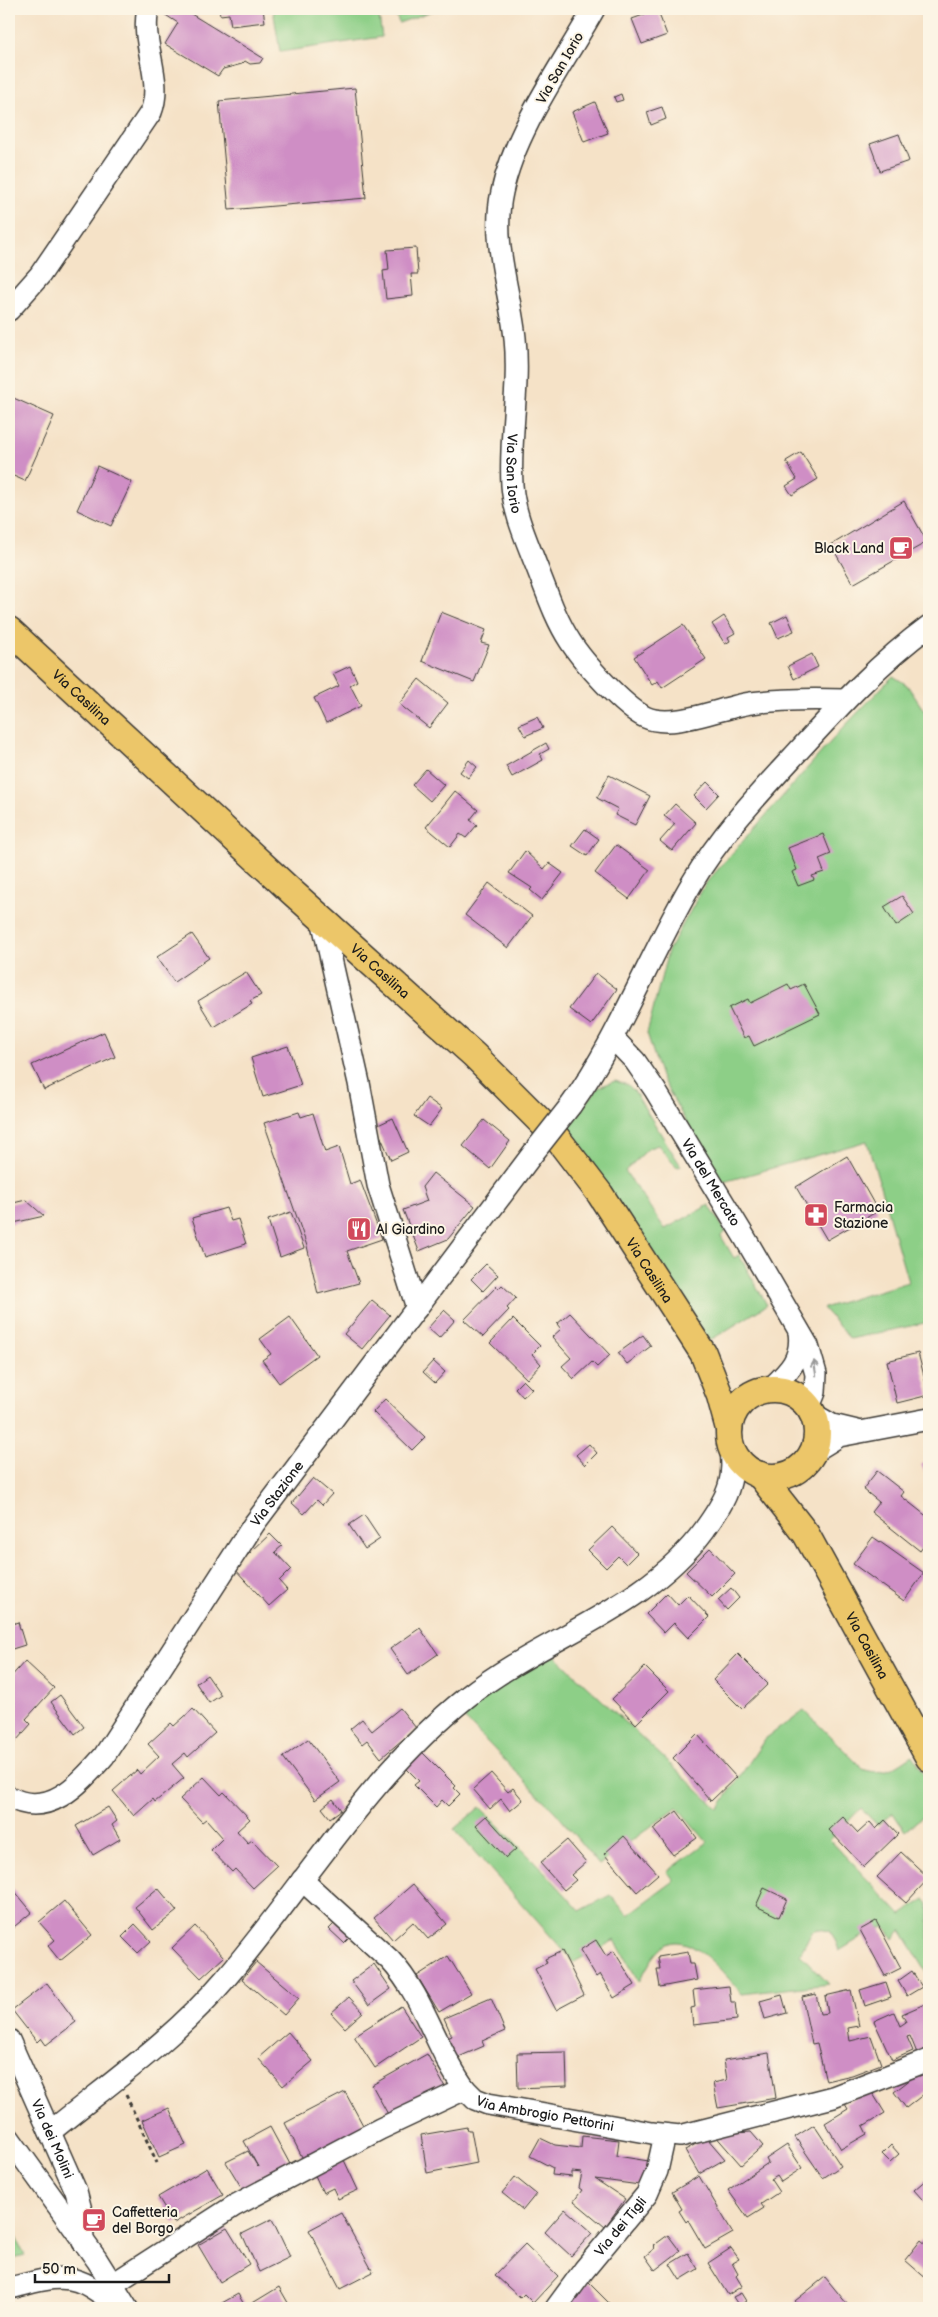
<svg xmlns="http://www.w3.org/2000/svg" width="938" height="2317" font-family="'Balsamiq Sans',sans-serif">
<rect width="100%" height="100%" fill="#fcf5e5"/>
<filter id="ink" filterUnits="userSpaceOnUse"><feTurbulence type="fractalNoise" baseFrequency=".02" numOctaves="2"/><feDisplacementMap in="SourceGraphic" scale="10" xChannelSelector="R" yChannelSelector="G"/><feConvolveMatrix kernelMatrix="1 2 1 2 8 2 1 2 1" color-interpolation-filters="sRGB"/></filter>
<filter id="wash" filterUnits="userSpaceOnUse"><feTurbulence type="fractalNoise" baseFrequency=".0096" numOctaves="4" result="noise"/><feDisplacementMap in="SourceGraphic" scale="20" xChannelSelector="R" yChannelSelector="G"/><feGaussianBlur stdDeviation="1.12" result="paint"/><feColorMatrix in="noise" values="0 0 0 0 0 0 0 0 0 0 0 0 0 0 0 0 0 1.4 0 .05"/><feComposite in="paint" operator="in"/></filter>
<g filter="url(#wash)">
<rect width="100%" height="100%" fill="#f5e2c7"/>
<path fill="#8dcf87" stroke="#547652" d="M273,9H378L382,37L280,52Z
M394,9H438L399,23Z
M893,676L907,685L929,718V1322L850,1339L823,1308L908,1282L867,1141L720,1183L661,1077L647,1033L668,951L706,883L841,730Z
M615,1081L628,1085L634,1091L681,1166L677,1167L658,1145L649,1148L625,1171L665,1229L709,1205L726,1232L721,1236L734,1258L739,1255L767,1305L709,1341L563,1132L599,1087Z
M554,1655L718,1809L765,1739L804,1710L863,1769C883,1777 896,1766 913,1755L929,1782V1811L905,1831L893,1813L877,1825L861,1808L830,1840L901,1915L925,1899L929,1904V1976L901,1930L894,1939L885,1927L875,1929L839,1951L836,1941L830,1931L818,1929L812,1931L800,1954L829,1984L742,1994C727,1977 688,1926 663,1947C652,1956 646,1970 639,1982L615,1940L574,1962L454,1829L480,1807L544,1871L580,1911L610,1895L628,1915L674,1881L667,1872L707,1842L677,1807L599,1865L557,1814L459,1713L542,1659Z
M9,2223L25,2256L9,2260Z"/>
<g id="blocks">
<path fill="#cf8ec5" d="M167,9H183L263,58L260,63L250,64L245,61L242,64L223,69L218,76L165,44L178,23L164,14Z
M219,9H263L265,22L231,26L229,14L220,15Z
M657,9L667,35L642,44L632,19L646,14L644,10Z
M355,88L366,198L229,210L219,101Z
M621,94L623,100L616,102L614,97Z
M595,102L608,133L584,142L572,112Z
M662,107L666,119L651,125L647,112Z
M899,134L909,161L880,171L870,144Z
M416,248L418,274H411L413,296L386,299L383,271L389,270L387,250Z
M9,396L54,416L25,481L9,474Z
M801,452L818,479L792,495L786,486L797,479L786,461Z
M97,466L132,482L111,526L77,510Z
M904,501L927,542L853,584L831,545Z
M441,612L486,630L481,643L489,645L474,682L422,661Z
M787,615L794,631L778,638L771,623Z
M724,616L735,633L728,637L730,641L725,644L712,624Z
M683,625L706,659L662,688L658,681L652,685L634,657Z
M812,654L818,667L794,679L788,666Z
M350,666L357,681L350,685L361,706L326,723L314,698L339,686L333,674Z
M419,679L448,703L429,728L399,704Z
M537,717L543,728L525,736L519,725Z
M546,743L549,749L540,754L543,760L512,777L506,766Z
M469,760L477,767L468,778L460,772Z
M426,769L444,785L430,801L412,785Z
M609,775L650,796L635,825L615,815L618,809L597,798Z
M707,782L719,794L706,808L694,796Z
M455,791L478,810L470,820L477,825L466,838L460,834L450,847L426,827Z
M675,804L696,823L672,851L660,841L675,824L664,816Z
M585,829L599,839L587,856L572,846Z
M823,834L831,854L819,859L824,872L812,876L814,880L798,886L792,872L797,870L788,848Z
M616,845L650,870L629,899L595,873Z
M525,851L544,869L549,863L563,873L542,900L530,890L532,888L509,873Z
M489,883L532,916L508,948L465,915Z
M902,896L914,914L896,926L884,907Z
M192,934L209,958L174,982L157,957Z
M246,972L261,995L250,1001L252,1004L214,1027L198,1001Z
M596,973L617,989L591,1025L569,1009Z
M788,984L791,990L804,984L820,1014L754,1046L749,1036L744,1038L729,1008L748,999L750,1003Z
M104,1032L115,1057L44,1090L32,1065Z
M288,1046L301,1085L263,1097L251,1058Z
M427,1098L442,1109L429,1126L414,1116Z
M299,1112L301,1117L313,1113L325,1152L339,1147L350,1184L360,1180L382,1239L347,1251L359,1283L318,1294L307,1246L264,1123Z
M393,1118L408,1152L391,1160L376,1126Z
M484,1120L510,1141L490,1169L463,1146Z
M847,1156L878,1211L827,1240L796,1187Z
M433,1173L475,1206L448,1239L419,1251L403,1210L427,1201L422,1187Z
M26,1200L44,1216L9,1224V1204Z
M226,1208L231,1221L238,1219L246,1244L205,1257L192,1218Z
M291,1212L304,1248L280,1257L268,1220Z
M486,1264L498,1275L483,1291L471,1279Z
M502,1285L516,1298L507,1308L509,1310L483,1337L464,1320L497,1286L499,1288Z
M372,1300L390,1315L362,1349L344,1334Z
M444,1310L455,1320L439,1338L428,1328Z
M570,1313L610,1355L597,1367L592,1362L574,1379L562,1366L571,1358L552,1337L561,1329L557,1324Z
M290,1317L317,1355L279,1383L262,1360L271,1354L260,1339Z
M513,1319L540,1346L532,1354L541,1364L527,1379L490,1343Z
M643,1335L651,1346L627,1364L618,1353Z
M918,1353L929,1395L897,1403L887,1361Z
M433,1361L445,1372L435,1383L423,1372Z
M523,1380L532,1389L523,1397L515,1388Z
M385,1399L425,1437L412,1450L373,1412Z
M589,1444L597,1453L585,1465L576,1455Z
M929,1460V1480L921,1465Z
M877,1471L904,1492L901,1496L929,1518V1539L920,1551L871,1512L879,1502L863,1489Z
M313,1478L332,1494L322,1505L317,1500L304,1514L292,1503Z
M364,1515L380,1539L365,1549L349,1525Z
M612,1527L637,1553L626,1564L618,1556L606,1568L588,1550Z
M270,1534L282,1546L275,1552L291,1569L279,1581L287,1590L269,1606L234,1568Z
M873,1537L924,1573L904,1601L853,1564Z
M710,1548L735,1574L712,1597L686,1572Z
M731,1588L739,1598L727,1610L718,1600Z
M667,1593L678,1605L688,1595L709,1617L688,1638L674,1623L664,1633L646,1614Z
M18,1622L25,1645L9,1650V1625Z
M420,1628L438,1654L408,1675L390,1649Z
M738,1654L768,1684L742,1709L713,1680Z
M25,1661L54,1688L26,1719L31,1724L9,1749V1679Z
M645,1667L669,1691L636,1724L612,1699Z
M207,1675L221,1695L209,1703L196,1683Z
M60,1695L84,1727L75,1734L51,1702Z
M400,1708L416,1728L381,1758L367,1740L362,1744L350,1729L362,1719L372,1731Z
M193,1709L215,1733L188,1757L185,1753L172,1764L184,1778L155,1802L153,1799L134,1816L113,1791L137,1770L140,1774L159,1756L148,1744L171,1723L174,1726Z
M697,1734L736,1777L711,1801L673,1758Z
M308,1739L340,1782L315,1800L283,1757Z
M421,1751L456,1786L454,1788L460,1794L448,1806L442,1800L436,1807L414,1785L419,1781L405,1767Z
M491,1773L508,1792L513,1788L523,1800L510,1811L501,1799L490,1809L473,1789Z
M204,1777L221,1795L224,1792L250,1819L237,1831L248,1843L252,1840L277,1866L253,1888L235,1869L232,1872L211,1850L223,1838L206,1819L202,1822L180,1799Z
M333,1799L341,1810L330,1818L322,1808Z
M108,1807L117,1821L112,1825L120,1839L93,1855L76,1826Z
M677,1811L697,1838L673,1855L653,1829Z
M486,1816L516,1849L506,1858L476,1825Z
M843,1817L858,1833L870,1822L876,1829L885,1820L898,1834L864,1867L829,1830Z
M624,1836L658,1874L637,1892L604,1854Z
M567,1840L586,1862L571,1875L576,1880L564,1890L540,1863Z
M901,1852L929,1878L906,1903L877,1877Z
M9,1884L32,1912L9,1931Z
M413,1884L447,1924L428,1939L413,1922L393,1940L374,1918Z
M158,1888L177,1911L153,1930L135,1907Z
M764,1888L787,1899L779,1917L756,1906Z
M64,1901L92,1935L60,1961L48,1946L55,1940L39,1922Z
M338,1920L353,1934L344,1943L329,1929Z
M876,1921L901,1968L885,1976L860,1930Z
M135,1924L151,1941L138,1953L122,1937Z
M195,1926L224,1957L201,1978L172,1948Z
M596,1940L606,1956L614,1951L635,1985L614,1998L600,1974L596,1977L580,1950Z
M562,1951L584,1995L556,2010L535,1969L547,1963L545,1959Z
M688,1952L690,1964H694L697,1980L660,1987L657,1969H660L658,1957Z
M448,1956L471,1993L439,2012L417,1976Z
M256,1962L299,1998L284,2015L242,1979Z
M374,1964L391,1989L369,2005L351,1981Z
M912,1971L922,1987L907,1996L898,1981Z
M886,1982L891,1997L865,2006L860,1990Z
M47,1983L76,2022L46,2045L41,2038L37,2042L12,2010Z
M729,1986L731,2002H735L737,2020L693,2025L691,2008L695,2007L693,1990Z
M851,1990L859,2026L848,2028L850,2041L871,2036L881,2064L852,2075L826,2081L817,2043L812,2044L802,1997L816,1994L820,2014L828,2013L825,1996Z
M782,1995L787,2013L765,2019L760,2001Z
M349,1997L363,2012L345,2028L331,2013Z
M491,1998L505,2031L482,2041L484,2046L454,2059L445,2039L452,2036L444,2018Z
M927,2003L929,2009V2048L917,2053L910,2036L907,2037L913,2051L892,2060L874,2021L894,2012L900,2026L906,2022L902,2014Z
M401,2006L421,2037L375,2068L354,2036Z
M288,2032L313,2061L283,2086L258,2058Z
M566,2052L567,2086L518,2088L517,2053Z
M769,2053L776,2098L718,2108L713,2083L727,2080L724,2060Z
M427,2054L445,2087L390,2118L372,2085Z
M929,2065V2090L906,2108L894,2092Z
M870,2089L885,2113L863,2126L867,2134L841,2149L825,2123L848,2109L845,2104Z
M345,2092L364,2127L303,2159L285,2123Z
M169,2108L186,2145L159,2157L142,2120Z
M814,2125L841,2166L823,2178L795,2137Z
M270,2127L291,2166L243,2190L226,2162L248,2151L258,2167L244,2141Z
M467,2127L468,2130H471L477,2163L427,2173L421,2135Z
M732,2130L735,2133L751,2132L763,2146L741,2165L714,2134Z
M582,2136L619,2140L617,2156L655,2162L647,2186L595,2179L625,2199L605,2227L574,2201L582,2190L579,2188L582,2173L572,2172V2177L552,2175L553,2168L530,2156L540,2138L555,2145L581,2148Z
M707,2138L725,2159L699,2174L685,2150Z
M787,2145L802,2168L781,2182L777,2176L771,2180L779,2192L761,2204L764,2208L748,2218L728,2190L768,2163L766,2159Z
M891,2145L899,2154L890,2162L882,2154Z
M344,2160L358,2190L338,2199L333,2188L323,2193L314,2173Z
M207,2168L223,2195L174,2223L158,2197Z
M699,2176L733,2233L705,2249L688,2220L686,2222L679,2211L682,2209L672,2192Z
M515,2177L536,2194L523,2210L502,2193Z
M929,2177V2207L914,2190Z
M565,2209L592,2233L571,2256L545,2232Z
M341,2213L373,2272L340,2289L309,2230Z
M272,2219L290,2257L259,2272L242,2234Z
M227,2228L249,2264L220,2282L198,2245Z
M668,2235L680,2251L655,2270L645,2256L655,2248L653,2246Z
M921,2240L929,2247V2281L905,2260Z
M525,2244L558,2276L533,2303L524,2294L520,2298L495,2275Z
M731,2248L739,2259L732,2263L738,2274L736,2276L742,2286L728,2295L708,2263Z
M688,2253L698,2269L680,2280L670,2264Z
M825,2277L847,2304L842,2308H801L795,2301Z
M588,2282L614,2308H574L568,2302Z
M279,2287L291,2308H254L251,2304Z
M741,2293L746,2301L739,2306L733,2297Z
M238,2294L246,2308H213Z"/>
</g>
</g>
<g filter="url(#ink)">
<use href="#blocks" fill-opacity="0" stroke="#3d3a36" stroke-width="1"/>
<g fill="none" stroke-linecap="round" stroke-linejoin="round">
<defs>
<g id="minor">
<path id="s1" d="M594,9C563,64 515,130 502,192C491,241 510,290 515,338C520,387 509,436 512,485C514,513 526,539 536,565C546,590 555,618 570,641C583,662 624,707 645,717C673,730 722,707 751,703C782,699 813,699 844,700"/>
<path d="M9,310L40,275L151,112C164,79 140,43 148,9"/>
<path d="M322,919L359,1083L378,1185L417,1308"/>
<path id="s2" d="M613,1038L635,1061L655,1090L745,1238L808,1346L816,1374L815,1392L809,1407"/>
<path d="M571,1105C620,1036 649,956 692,883C719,837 755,798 791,759C834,712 877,664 929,626"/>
<path d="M770,1389C788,1372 803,1359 799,1332"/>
<path d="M813,1414L832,1425L857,1431"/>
<path d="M813,1452L839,1436L929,1419"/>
<path id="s3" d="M9,1797C49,1819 79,1784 104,1756L254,1524L534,1152"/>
<path d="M302,1880L390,1960C425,1998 435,2048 465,2089"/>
<path id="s4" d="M9,2040L76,2191L82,2214L83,2242"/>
<path d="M50,2132C110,2083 175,2038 225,1979C306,1884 369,1775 467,1697C544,1636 645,1611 705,1529C714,1516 725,1501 729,1486C733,1473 732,1460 731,1446"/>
<path d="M9,2138L97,2260L127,2308"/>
<path id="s5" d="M113,2284L234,2206L380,2129L465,2089L475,2099L488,2104L652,2133L680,2136L833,2097L929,2060"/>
<path d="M9,2288C30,2284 57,2273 78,2281C94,2286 107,2299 121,2308"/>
<path id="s6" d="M556,2308L584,2270L647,2194L657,2171L665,2135"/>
</g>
<g id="major">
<path id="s7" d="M9,630L292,892L474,1055L557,1138L600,1194L703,1353L720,1396L729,1429"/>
<circle cx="773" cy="1433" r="44"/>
<path id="s8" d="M760,1475L806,1534L929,1758"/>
</g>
</defs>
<use href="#minor" stroke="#3d3a36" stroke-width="24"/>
<use href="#major" stroke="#3d3a36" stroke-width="29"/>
<path stroke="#3d3a36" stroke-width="3" stroke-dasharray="4 4" stroke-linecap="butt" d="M126,2095L157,2163"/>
<use href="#minor" stroke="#fff" stroke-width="21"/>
<use href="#major" stroke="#ecc669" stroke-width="26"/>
<defs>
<path id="minor-bridge" d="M534,1152L571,1105"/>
</defs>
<use href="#minor-bridge" stroke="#3d3a36" stroke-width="24" stroke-linecap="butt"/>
<use href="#minor-bridge" stroke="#fff" stroke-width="21"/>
</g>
<defs><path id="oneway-shaft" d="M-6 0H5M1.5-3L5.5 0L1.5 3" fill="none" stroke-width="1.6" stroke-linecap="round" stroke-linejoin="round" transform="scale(1.25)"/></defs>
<use stroke="#999" href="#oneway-shaft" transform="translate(815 1368) rotate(-99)"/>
</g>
<defs>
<symbol id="cafe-square" viewBox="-11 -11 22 22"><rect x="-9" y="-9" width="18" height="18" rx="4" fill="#d1495b" stroke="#fcf5e5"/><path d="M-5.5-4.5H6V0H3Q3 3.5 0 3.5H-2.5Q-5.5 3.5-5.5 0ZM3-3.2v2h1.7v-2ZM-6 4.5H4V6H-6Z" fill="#fff"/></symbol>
<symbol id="pharmacy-square" viewBox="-11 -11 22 22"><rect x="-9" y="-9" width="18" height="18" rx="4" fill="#d1495b" stroke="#fcf5e5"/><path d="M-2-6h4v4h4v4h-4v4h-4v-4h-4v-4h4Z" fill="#fff"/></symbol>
<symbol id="restaurant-square" viewBox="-11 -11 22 22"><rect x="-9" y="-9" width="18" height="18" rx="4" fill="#d1495b" stroke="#fcf5e5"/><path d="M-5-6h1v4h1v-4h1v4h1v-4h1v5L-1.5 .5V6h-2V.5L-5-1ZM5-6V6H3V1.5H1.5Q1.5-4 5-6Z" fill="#fff"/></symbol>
</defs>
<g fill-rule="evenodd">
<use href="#cafe-square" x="887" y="534" width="28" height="28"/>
<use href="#pharmacy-square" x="802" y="1201" width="28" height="28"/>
<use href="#restaurant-square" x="345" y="1215" width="28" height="28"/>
<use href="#cafe-square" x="80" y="2206" width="28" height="28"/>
</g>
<g text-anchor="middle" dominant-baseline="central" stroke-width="4" stroke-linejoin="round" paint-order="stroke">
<g font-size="14" fill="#1c1c1c" stroke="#fcf5e5">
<text transform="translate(560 68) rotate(-60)">Via San Iorio</text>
<text stroke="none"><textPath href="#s1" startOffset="489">Via San Iorio</textPath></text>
<text stroke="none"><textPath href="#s7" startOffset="99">Via Casilina</textPath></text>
<text stroke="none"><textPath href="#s7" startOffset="504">Via Casilina</textPath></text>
<text stroke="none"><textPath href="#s2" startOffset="175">Via del Mercato</textPath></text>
<text stroke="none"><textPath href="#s7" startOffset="909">Via Casilina</textPath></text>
<text stroke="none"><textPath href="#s3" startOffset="428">Via Stazione</textPath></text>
<text stroke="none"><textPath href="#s8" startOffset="202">Via Casilina</textPath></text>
<text stroke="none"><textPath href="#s5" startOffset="489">Via Ambrogio Pettorini</textPath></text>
<text stroke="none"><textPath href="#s4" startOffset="108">Via dei Molini</textPath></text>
<text stroke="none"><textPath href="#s6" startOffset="104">Via dei Tigli</textPath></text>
</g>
<g font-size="14" fill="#1c1c1c" stroke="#fcf5e5" text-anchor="start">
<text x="884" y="548" text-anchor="end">Black Land</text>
<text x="834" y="1207">Farmacia<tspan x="834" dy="16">Stazione</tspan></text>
<text x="376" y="1229">Al Giardino</text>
<text x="112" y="2212">Caffetteria<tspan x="112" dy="16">del Borgo</tspan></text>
</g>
</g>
<rect width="938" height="2317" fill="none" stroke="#fcf5e5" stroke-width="30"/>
<path d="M35 2274v8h134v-8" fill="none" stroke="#1c1c1c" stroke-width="2.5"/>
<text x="42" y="2274" font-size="15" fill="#1c1c1c" stroke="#fcf5e5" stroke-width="4" paint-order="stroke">50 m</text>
</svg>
